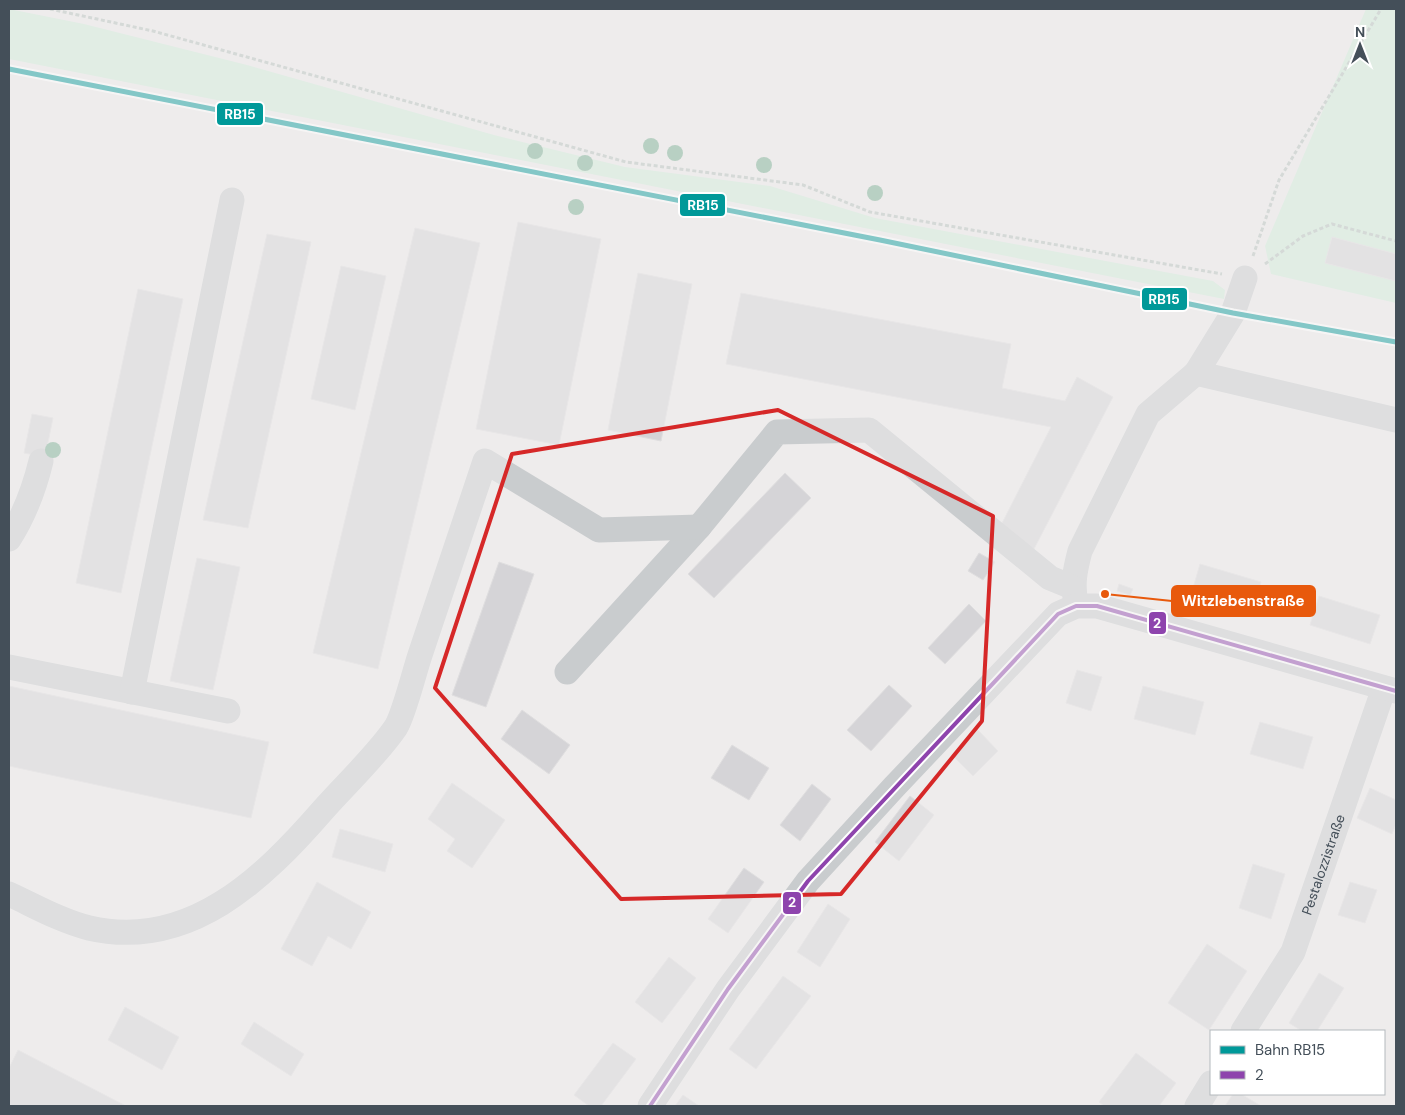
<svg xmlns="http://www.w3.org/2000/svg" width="1405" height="1115" font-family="'DM Sans',sans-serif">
<rect width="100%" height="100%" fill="#eeecec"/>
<path fill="#d0edda" d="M9,9L84,24L247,65L494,135L625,167L770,186L875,218L1213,281L1225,290L1224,299L9,59Z
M1366,9H1396V303L1271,274L1265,246Z"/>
<path fill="#d5d4d7" stroke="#dfdedf" d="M518,222L601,239L559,445L476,429Z
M415,228L480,243L378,669L313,653Z
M267,234L311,242L248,528L203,520Z
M1332,237L1396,254V281L1325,263Z
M341,266L386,276L355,410L311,399Z
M638,273L692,284L661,441L608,430Z
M138,289L183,299L121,593L76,583Z
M741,293L1011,344L1002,388L1065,401L1077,377L1113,397L1034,549L999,529L1051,427L726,364Z
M32,414L53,418L45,457L24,453Z
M785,473L811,498L714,598L688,574Z
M979,553L995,562L983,580L968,571Z
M197,558L240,567L213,690L170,681Z
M499,562L534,574L486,707L452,695Z
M1200,564L1261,582L1252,613L1191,595Z
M1119,584L1133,589L1130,595L1117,591Z
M1319,596L1380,615L1370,644L1310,625Z
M969,604L986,621L945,664L928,648Z
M1077,670L1102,677L1091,711L1066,703Z
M889,685L912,706L871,751L847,730Z
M9,686L269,742L251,818L9,766Z
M1143,686L1204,702L1195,735L1134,719Z
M522,710L570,745L549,774L501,739Z
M1260,722L1313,737L1303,769L1250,754Z
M977,729L998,751L973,776L952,755Z
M732,745L769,768L749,800L711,778Z
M452,783L505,820L472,868L447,851L455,839L428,819Z
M812,784L831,799L800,841L780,825Z
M1370,788L1396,800V824L1392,834L1357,818Z
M910,796L934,815L899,861L875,842Z
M340,829L393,844L385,872L332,857Z
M1253,864L1285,874L1271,919L1239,908Z
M744,868L764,882L728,933L708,919Z
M317,882L371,912L351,949L328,936L312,966L281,949Z
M1350,882L1377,890L1365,923L1338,915Z
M828,904L850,919L820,967L797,952Z
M1207,944L1247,971L1209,1030L1168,1003Z
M669,957L696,978L662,1023L635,1002Z
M1319,973L1344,988L1317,1031H1302L1289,1023Z
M783,976L811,996L756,1069L729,1049Z
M125,1007L179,1037L162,1070L108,1040Z
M254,1022L304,1054L291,1076L241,1044Z
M613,1043L636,1059L601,1106H589L574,1095Z
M18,1050L126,1106H9V1068Z
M1136,1053L1176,1083L1159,1106H1104L1099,1102Z
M1233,1094H1241L1261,1106H1225Z
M683,1095L699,1106H675Z"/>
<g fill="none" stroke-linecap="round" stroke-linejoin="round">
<path stroke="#b5c2bd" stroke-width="3" stroke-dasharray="4 2.5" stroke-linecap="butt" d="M50,9L153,31L626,162L803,185L870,212L1222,274
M1253,256L1279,180L1381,9
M1265,264L1303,236L1332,224L1396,241"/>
<g stroke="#c9ccce" stroke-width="25">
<path d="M1196,373L1396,420"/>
<path d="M9,539C25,514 34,490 41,461"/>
<path d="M1076,603C1072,584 1075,570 1080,551L1148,414L1196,373L1233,313L1245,278"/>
<path d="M9,667L228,711"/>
<path d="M567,672L699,527L777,432L869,430L1050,578L1072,587"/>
<path d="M132,692L232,200"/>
<path d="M9,894C35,906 61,921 89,928C189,951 263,879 323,810C345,785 378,754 396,727C404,714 414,673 420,655C441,591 463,526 485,461L599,530L699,527"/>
<path id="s1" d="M1243,1031L1293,952L1384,688"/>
<path d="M650,1106L728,989L808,881L894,787L1058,614L1076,606H1097L1396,691"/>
<path d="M1197,1106L1211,1083"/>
</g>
<defs>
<path id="bus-1" d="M650,1106L728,989L808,881L1058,614L1076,606H1097L1396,691"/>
</defs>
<use href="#bus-1" stroke="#fff" stroke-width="8"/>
<use href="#bus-1" stroke="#8e44ad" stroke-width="4"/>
<defs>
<path id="rail-1" d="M9,69L880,240L1233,313L1396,342"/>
</defs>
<use href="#rail-1" stroke="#fff" stroke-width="9"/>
<use href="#rail-1" stroke="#099" stroke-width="5"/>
</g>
<g fill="#77ad91">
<circle cx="651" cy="146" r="8"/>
<circle cx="535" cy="151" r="8"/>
<circle cx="675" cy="153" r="8"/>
<circle cx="585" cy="163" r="8"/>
<circle cx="764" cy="165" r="8"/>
<circle cx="875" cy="193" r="8"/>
<circle cx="576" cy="207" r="8"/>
<circle cx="53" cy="450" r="8"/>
</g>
<path d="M0 0H1405V1115H0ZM778,410L993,516L982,721L841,894L621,899L435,688L512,454Z" fill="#eeecec" fill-opacity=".55" fill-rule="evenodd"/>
<path fill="none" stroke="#d62828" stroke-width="4" stroke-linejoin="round" d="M778,410L993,516L982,721L841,894L621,899L435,688L512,454Z"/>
<g text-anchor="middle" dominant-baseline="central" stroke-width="4" stroke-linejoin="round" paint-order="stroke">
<g font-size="14" fill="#444f59" stroke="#fff">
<text stroke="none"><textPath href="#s1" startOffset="186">Pestalozzistraße</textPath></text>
</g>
</g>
<path fill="none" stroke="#e8590c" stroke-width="2" d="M1105 594L1172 601"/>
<circle fill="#e8590c" stroke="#fff" stroke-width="2" cx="1105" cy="594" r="5"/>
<rect fill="#e8590c" stroke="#e8590c" stroke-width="2" x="1172" y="586" width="143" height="30" rx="5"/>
<g font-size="15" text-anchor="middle" font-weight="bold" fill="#fff">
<text x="1243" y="606">Witzlebenstraße</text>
</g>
<g stroke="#fff" stroke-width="2">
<rect x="216" y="102" width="48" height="24" rx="5" fill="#099"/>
<rect x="679" y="193" width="47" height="24" rx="5" fill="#099"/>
<rect x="1141" y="287" width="47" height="24" rx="5" fill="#099"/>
<rect x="1148" y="611" width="19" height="24" rx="5" fill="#8e44ad"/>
<rect x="782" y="891" width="20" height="24" rx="5" fill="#8e44ad"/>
</g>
<g font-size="14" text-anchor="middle" font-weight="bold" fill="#fff">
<text x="240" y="119">RB15</text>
<text x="703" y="210">RB15</text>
<text x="1164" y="304">RB15</text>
<text x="1157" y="628">2</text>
<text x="792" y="907">2</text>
</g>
<rect width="1405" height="1115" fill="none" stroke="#444f59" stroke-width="20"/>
<rect x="1210" y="1030" width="175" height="65" fill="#ffffff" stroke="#b4b9bd"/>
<rect x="1220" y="1046" width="25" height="8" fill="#009999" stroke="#b4b9bd"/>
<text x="1255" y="1055" font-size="15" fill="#444f59">Bahn RB15</text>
<rect x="1220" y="1071" width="25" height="8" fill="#8e44ad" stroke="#b4b9bd"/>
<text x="1255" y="1080" font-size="15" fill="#444f59">2</text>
<g transform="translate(1360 45)" stroke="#ffffff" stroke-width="4" paint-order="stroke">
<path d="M0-4L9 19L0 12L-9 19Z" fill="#444f59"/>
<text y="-8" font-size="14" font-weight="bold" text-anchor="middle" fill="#444f59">N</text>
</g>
</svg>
